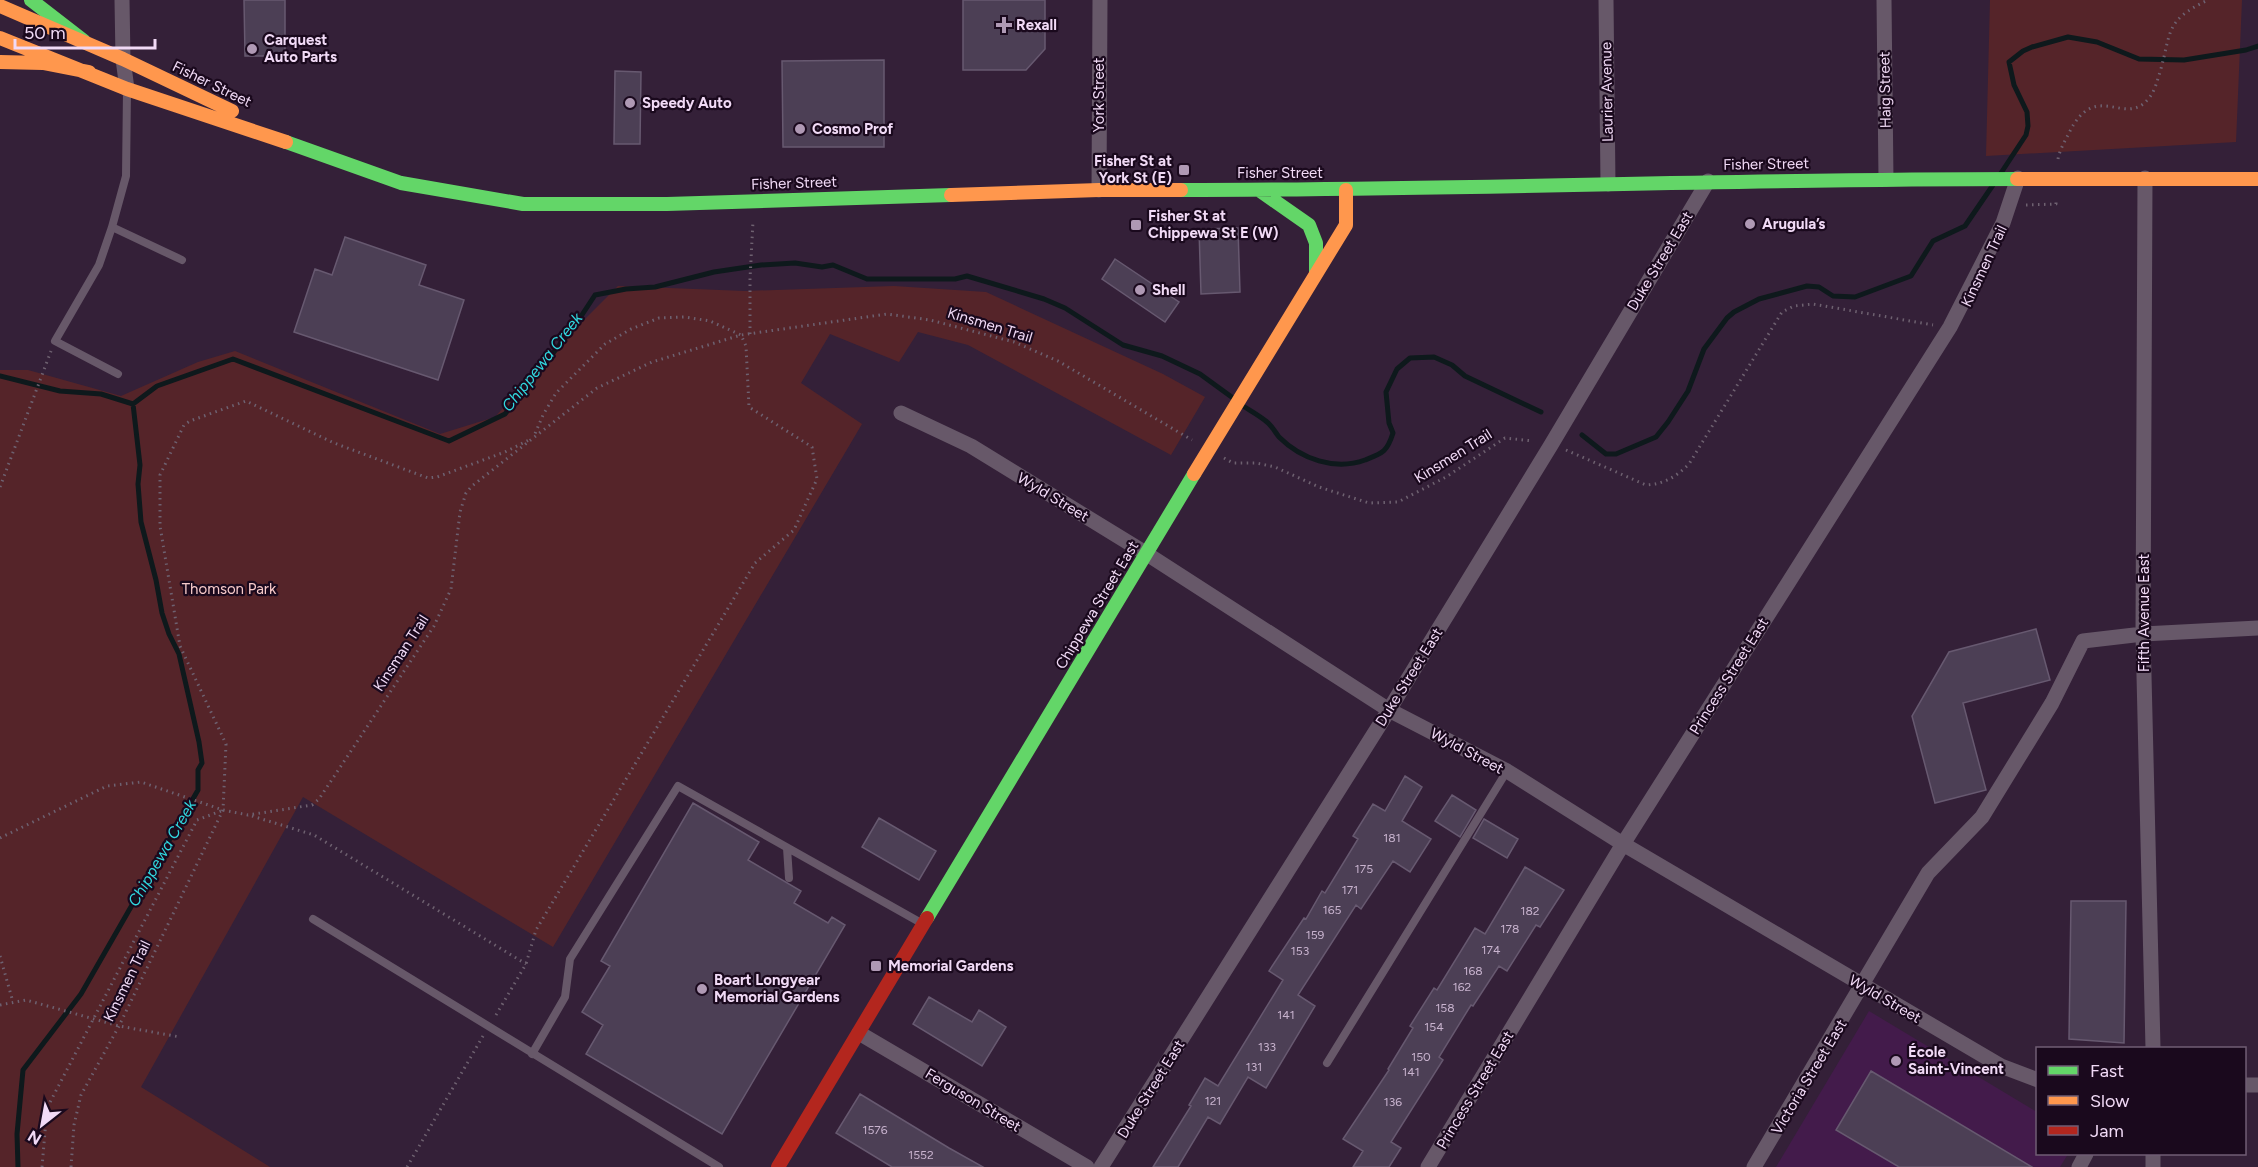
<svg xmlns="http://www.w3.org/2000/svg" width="2258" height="1167" font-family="Figtree,sans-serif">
<rect width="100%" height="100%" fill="#342038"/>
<path fill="#431b4b" d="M1869,1011L2037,1112L2038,1154H2068L2060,1167H1776Z"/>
<path fill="#552429" d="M1990,0H2242L2236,142L1986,156Z
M618,286L745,291L894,286L986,292L1163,374L1205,397L1171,455L968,345L918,332L899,362L830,334L801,383L862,424L553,947L303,797L141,1087L270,1167H0V370H28L121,396L198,362L235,351L440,434L495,417L568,336Z"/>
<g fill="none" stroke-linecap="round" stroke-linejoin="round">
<path stroke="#0e191c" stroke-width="5" d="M2001,173L2026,135L2028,126L2027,112L2014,85L2009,62L2023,51L2032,47L2068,37L2097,42L2139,59L2184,60L2246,50L2258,46
M0,376L60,391L101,394L133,404
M1240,404C1249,410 1259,415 1267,422C1272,426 1275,432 1279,437C1301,459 1335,471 1365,460C1383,453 1387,452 1393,433L1389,423L1386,392L1397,369L1410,358L1434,357L1452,365L1465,376L1541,412
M1582,435L1606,454H1616L1656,437L1668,422L1688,391L1704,349L1727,318L1734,312L1759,299L1807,286L1819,287L1833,296L1855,297L1911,276L1933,241L1965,226L1993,185
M18,1167L17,1134L23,1070L81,994L198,790V770L202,763L199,742L179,654L169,634L162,613L156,580L141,522L138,484L140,465L133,404L157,386L233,359L449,441L505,414L576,324L595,295L626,289L655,287L714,272L761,265L795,263L822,267L833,265L867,279H955L967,276L1044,299L1065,308L1123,345L1162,356L1200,374L1233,398"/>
</g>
<path fill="#4c3f55" stroke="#675970" stroke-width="1.5" d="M244,0H285V56H245Z
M963,0H1045V49L1026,70H963Z
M884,60V147H783L782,61Z
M615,71L641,72L640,144H614Z
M1238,228L1240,292L1201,294L1199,229Z
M345,237L426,265L419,285L464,300L438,380L294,332L315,269L332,275Z
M1115,259L1179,302L1165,322L1102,279Z
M2036,629L2050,680L1963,703L1986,790L1935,803L1912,716L1949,652Z
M1405,776L1422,787L1402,821L1431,839L1410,872L1393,861L1361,909L1356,905L1298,995L1315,1006L1266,1088L1248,1077L1220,1124L1208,1117L1178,1167H1153L1191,1106L1189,1105L1205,1078L1218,1086L1283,980L1269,971L1304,918L1306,919L1322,891L1325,893L1358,839L1353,836L1373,804L1385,811Z
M1452,795L1476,810L1460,837L1435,821Z
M693,803L759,842L748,860L801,891L794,903L828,923L832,917L845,925L722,1134L586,1054L603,1025L582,1012L610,966L601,961Z
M879,818L936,851L919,880L862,847Z
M1484,819L1518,839L1507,858L1473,838Z
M1525,867L1564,890L1540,927L1536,925L1507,971L1499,966L1473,1006L1471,1005L1439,1057L1443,1060L1391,1142L1401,1148L1389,1167H1353L1363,1151L1343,1139L1389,1070L1388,1069L1413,1028L1410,1026L1434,988L1437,990L1475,928L1485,934Z
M2071,901H2126L2124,1043L2069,1039Z
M929,997L972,1022L979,1010L1006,1027L982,1066L913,1024Z
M1871,1071L2032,1167H1899L1836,1130Z
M860,1094L949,1148L983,1167H892L836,1133Z"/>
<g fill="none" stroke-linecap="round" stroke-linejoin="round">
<path stroke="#6e6170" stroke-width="3" stroke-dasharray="1.5 4.5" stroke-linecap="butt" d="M2058,159C2060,149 2065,141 2069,133C2096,78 2125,129 2149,98C2155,91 2157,81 2160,72C2172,31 2164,21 2208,0
M2026,205L2056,204V198
M750,334V279L753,221
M1566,450L1646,485C1664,484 1676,477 1689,464L1782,312L1794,306L1813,304L1933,325
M1224,458L1233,463H1256L1275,467L1319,487L1369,503L1398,502L1446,477L1505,438L1533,441
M0,487L51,351
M252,816L314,835L526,964
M0,838L107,786L141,782L223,810L248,815L312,805L319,799L434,626L451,589L460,512L466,493L472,486L597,388L652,362L741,335L887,314L930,320L1014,342L1058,361L1192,440
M0,956L13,1002
M0,1005L26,1000L119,1026L180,1037
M496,1015L526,964L536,930L755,563L794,530L817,479L812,447L749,407L746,346L741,335L710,321L685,317L659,318L631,329L605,344L556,393L543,415L534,436
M42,1167L47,1108L197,820L221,811
M71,1167L74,1125L81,1095L119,1026L223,810L226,744L180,646L160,526V475L184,425L190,421L246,401L334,443L428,478L437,477L505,452L529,440
M407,1167L483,1036"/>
<path stroke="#675869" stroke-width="8" d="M112,227L182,260
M118,374L55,341L99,265L112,227L126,176L127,90
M787,848L789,878
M313,919L719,1167
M532,1054L565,997L570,959L678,786L923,924
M1327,1063L1507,771"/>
<path stroke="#675869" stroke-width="15" d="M122,0L123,59L127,89
M1606,0L1608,184
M1884,0L1886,179
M2145,178L2143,634L2153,1048
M1099,190L1100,0
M901,413L971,446L1147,554L1389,710L1507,771L1623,844L2001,1066L2038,1080
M859,1033L1087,1167
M2244,1085H2258
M1101,1167L1389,710L1551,445L1708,181
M1428,1167L1623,844L1950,327L2003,223L2018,178
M1754,1167L1928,873L1982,817L2052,703L2083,641L2143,634L2258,628
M2079,1167L2086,1154
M2153,1167V1154"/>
<path stroke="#63d668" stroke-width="14" d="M31,0L84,41
M286,142L401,183L523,204H667L951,195
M1181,190C1460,190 1738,179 2017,179
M1259,190L1309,225L1316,243V273
M927,918L1194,474"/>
<path stroke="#ff974d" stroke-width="14" d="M0,6L123,59L232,111
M0,38L127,89L286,142
M0,62L43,63L89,72
M2017,179H2258
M951,195L1099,190H1181
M1194,474L1346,225V190"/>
<path stroke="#b3261e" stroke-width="14" d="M778,1167L927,918"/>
</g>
<g fill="#af99b4" stroke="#1a091d" stroke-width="2">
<path d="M1001 16h6v6h6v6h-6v6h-6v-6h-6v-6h6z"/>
<circle cx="252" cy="49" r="6"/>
<circle cx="630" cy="103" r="6"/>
<circle cx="800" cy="129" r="6"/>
<rect x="1178" y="164" width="12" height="12" rx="3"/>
<circle cx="1750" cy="224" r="6"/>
<rect x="1130" y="219" width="12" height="12" rx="3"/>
<circle cx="1140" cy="290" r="6"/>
<rect x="870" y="960" width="12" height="12" rx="3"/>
<circle cx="702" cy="989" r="6"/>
<circle cx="1896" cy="1061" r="6"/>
</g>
<g text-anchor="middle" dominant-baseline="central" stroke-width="4.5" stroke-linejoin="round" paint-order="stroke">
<g font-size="12" fill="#c8b3ce">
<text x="1392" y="838">181</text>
<text x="1364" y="869">175</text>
<text x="1350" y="890">171</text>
<text x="1332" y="910">165</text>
<text x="1530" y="911">182</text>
<text x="1510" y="929">178</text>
<text x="1315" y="935">159</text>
<text x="1491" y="950">174</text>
<text x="1300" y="951">153</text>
<text x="1473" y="971">168</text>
<text x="1462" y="987">162</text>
<text x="1445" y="1008">158</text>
<text x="1286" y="1015">141</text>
<text x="1434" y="1027">154</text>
<text x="1267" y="1047">133</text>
<text x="1421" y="1057">150</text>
<text x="1254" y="1067">131</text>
<text x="1411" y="1072">141</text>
<text x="1213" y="1101">121</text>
<text x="1393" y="1102">136</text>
<text x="875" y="1130">1576</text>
<text x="921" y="1155">1552</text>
</g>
<g font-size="15" font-weight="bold" fill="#f1daf6" stroke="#1a091d" text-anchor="start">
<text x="1016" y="25">Rexall</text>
<text x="264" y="40">Carquest<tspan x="264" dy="17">Auto Parts</tspan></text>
<text x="642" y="103">Speedy Auto</text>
<text x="812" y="129">Cosmo Prof</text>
<text x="1172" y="161" text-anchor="end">Fisher St at<tspan x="1172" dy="17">York St (E)</tspan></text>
<text x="1148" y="216">Fisher St at<tspan x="1148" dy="17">Chippewa St E (W)</tspan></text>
<text x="1762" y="224">Arugula’s</text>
<text x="1152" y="290">Shell</text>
<text x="888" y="966">Memorial Gardens</text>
<text x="714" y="980">Boart Longyear<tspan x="714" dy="17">Memorial Gardens</tspan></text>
<text x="1908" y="1052">École<tspan x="1908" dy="17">Saint-Vincent</tspan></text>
</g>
<g font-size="15" fill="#f1daf6" stroke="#1a091d">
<text transform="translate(212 84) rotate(26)">Fisher Street</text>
<text transform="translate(1885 90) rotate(-91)">Haig Street</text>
<text transform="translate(1607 92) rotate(-91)">Laurier Avenue</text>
<text transform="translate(1099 95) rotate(-90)">York Street</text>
<text transform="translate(1766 164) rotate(-1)">Fisher Street</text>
<text x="1280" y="173">Fisher Street</text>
<text transform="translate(794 183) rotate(-2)">Fisher Street</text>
<text transform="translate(1660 261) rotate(-59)">Duke Street East</text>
<text transform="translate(1984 266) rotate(-65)">Kinsmen Trail</text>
<text transform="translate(990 325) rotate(17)">Kinsmen Trail</text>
<text transform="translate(1453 456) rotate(-32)">Kinsmen Trail</text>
<text transform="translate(1053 497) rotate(31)">Wyld Street</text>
<text transform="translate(1097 605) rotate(-59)">Chippewa Street East</text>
<text transform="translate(2144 613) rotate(-90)">Fifth Avenue East</text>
<text transform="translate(401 653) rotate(-57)">Kinsman Trail</text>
<text transform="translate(1729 676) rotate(-58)">Princess Street East</text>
<text transform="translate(1409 677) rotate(-58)">Duke Street East</text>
<text transform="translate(1467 751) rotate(28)">Wyld Street</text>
<text transform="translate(127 981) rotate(-64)">Kinsmen Trail</text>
<text transform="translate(1885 999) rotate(30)">Wyld Street</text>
<text transform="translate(1809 1077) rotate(-59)">Victoria Street East</text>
<text transform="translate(1151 1089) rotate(-58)">Duke Street East</text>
<text transform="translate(1475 1090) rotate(-59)">Princess Street East</text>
<text transform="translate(973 1100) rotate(31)">Ferguson Street</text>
</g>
<g font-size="15" fill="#f8cbca" stroke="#1a091d">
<text x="229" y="589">Thomson Park</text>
</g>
<g font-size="16" font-style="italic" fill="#31d7df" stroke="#1a091d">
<text transform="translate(542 362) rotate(-52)">Chippewa Creek</text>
<text transform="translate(162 853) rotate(-60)">Chippewa Creek</text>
</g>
</g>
<rect x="2036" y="1047" width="210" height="108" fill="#1a091d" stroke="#705d74" stroke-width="1.5"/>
<rect x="2048" y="1066" width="30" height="9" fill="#63d668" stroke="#705d74" stroke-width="1.5"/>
<text x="2090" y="1077" font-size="18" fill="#f1daf6">Fast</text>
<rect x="2048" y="1096" width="30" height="9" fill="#ff974d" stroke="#705d74" stroke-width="1.5"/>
<text x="2090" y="1107" font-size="18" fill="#f1daf6">Slow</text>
<rect x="2048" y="1126" width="30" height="9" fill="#b3261e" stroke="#705d74" stroke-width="1.5"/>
<text x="2090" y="1137" font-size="18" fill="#f1daf6">Jam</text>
<g transform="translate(42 1125) rotate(211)" stroke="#1a091d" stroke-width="4.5" paint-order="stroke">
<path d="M0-4.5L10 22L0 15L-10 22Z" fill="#f1daf6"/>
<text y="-9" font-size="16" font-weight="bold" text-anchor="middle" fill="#f1daf6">N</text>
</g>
<path d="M15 39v9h140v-9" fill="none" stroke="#f1daf6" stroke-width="3"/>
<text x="24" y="39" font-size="18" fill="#f1daf6" stroke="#1a091d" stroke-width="4.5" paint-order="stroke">50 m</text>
</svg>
